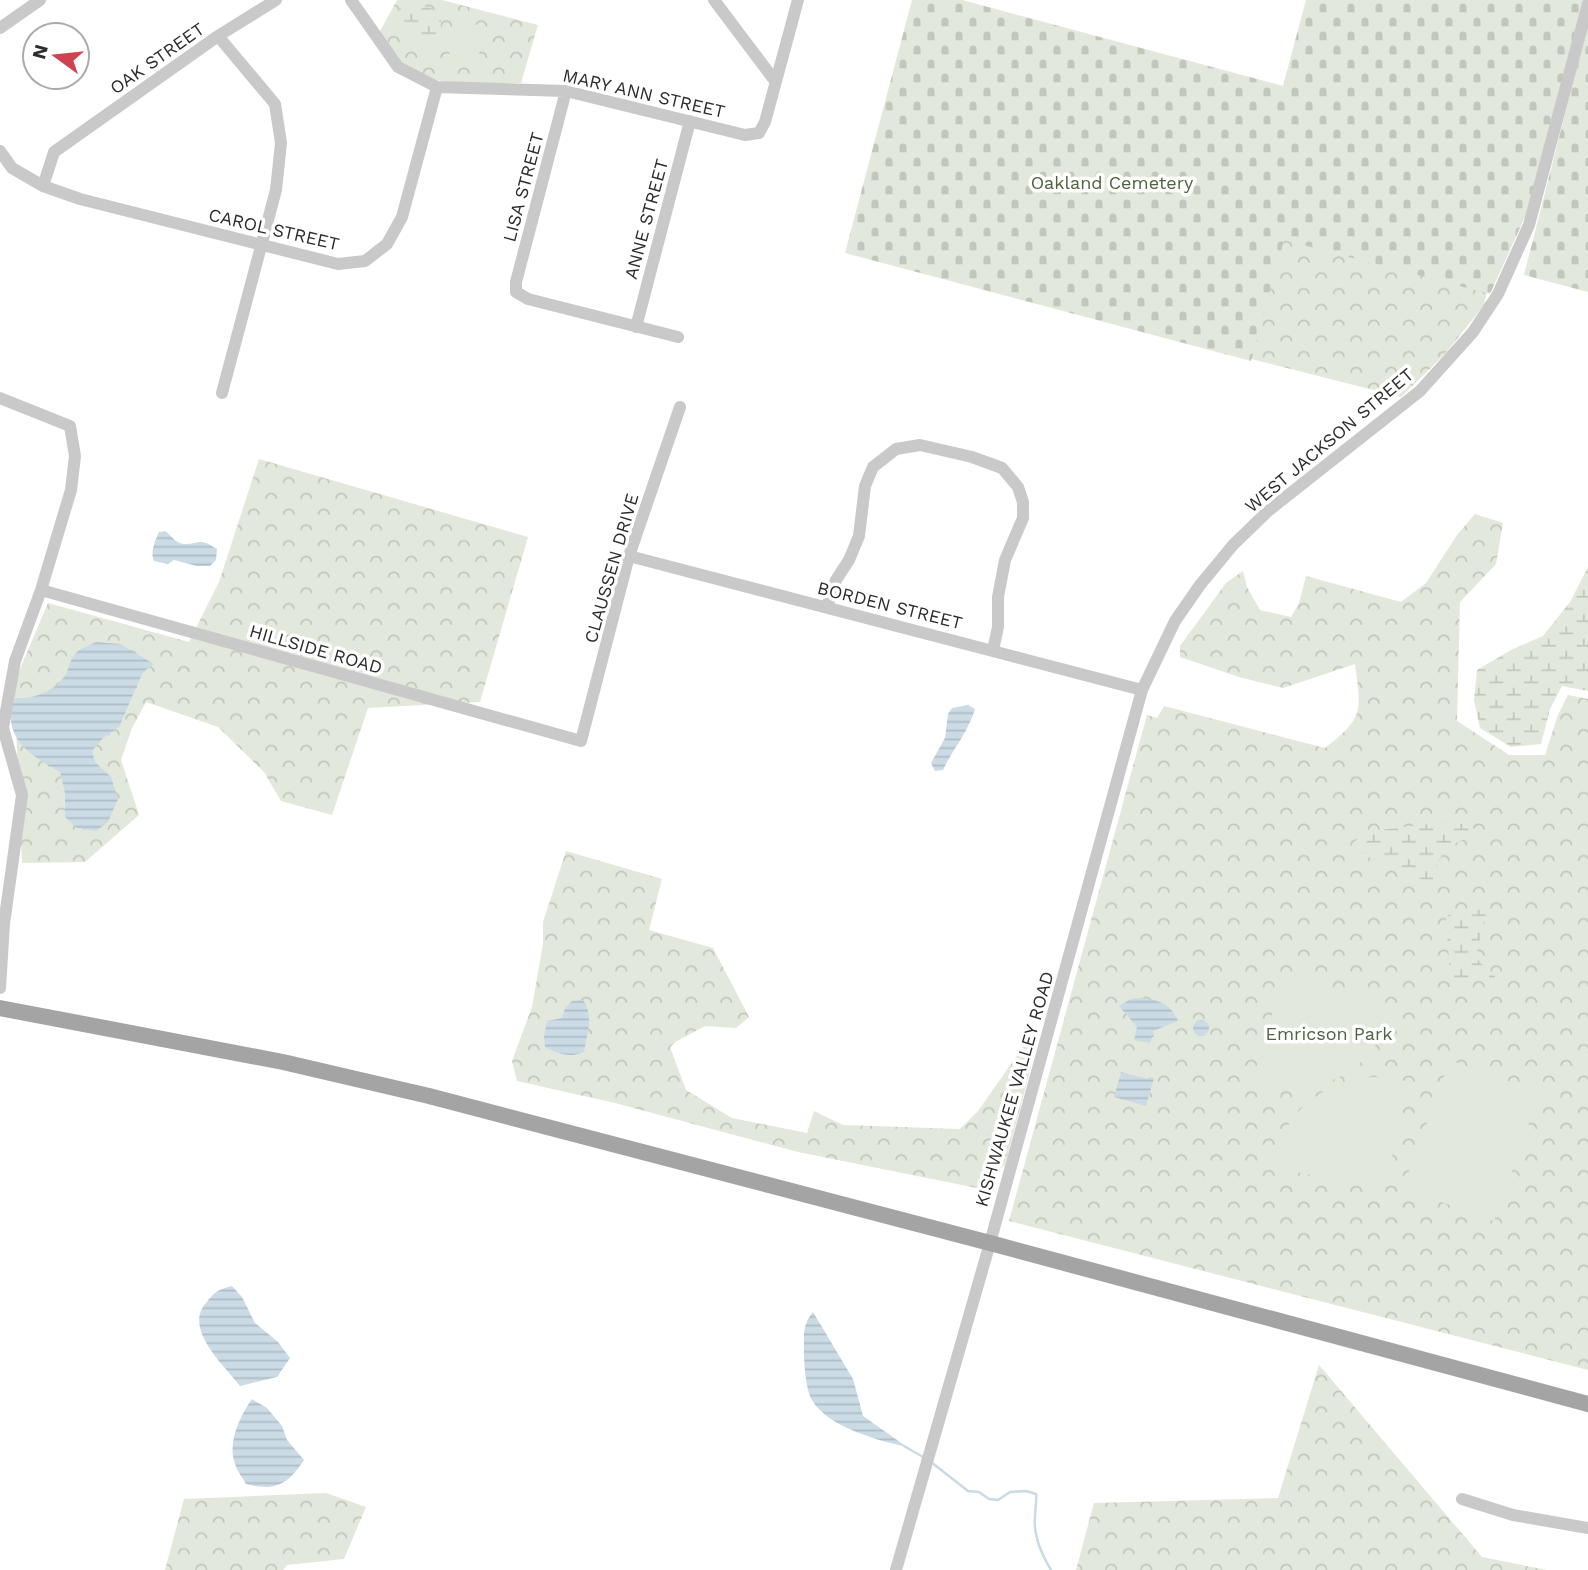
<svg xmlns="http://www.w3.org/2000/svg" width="1588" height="1570" font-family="'Work Sans',sans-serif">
<defs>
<pattern id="forest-crowns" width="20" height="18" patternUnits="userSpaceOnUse" patternTransform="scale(1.75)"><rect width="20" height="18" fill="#e2e8db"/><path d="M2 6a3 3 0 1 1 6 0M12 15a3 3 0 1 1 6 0" fill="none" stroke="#c2c7bc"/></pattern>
<pattern id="wetland-marsh" width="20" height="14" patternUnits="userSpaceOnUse" patternTransform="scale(1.75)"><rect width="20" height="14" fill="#e2e8db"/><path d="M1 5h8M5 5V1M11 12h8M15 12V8" fill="none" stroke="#c2c7bc"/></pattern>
<pattern id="cemetery-stones" width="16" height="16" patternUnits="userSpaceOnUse" patternTransform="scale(1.75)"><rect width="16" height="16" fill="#e2e8db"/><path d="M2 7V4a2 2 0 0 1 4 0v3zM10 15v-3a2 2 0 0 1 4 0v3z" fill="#c2c7bc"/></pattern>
<pattern id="water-rules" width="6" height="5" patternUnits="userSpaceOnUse" patternTransform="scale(1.75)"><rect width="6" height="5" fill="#cadbe6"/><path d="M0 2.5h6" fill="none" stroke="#aebcc5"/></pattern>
</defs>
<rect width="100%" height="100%" fill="#fff"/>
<path fill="url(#forest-crowns)" d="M397,0H442L538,25L521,83C486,83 431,89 402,65C393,57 386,43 379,33Z
M1270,208L1490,279L1484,305L1445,354L1401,397L1232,354Z
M259,459L528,537L480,702L368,708L332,815L281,801L264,772L218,727L146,702L132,728L121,760L139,815L85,862L22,863L14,683L48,603L189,642L219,582Z
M1475,514L1503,523L1496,564L1460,602L1457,721L1509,755H1545L1558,715L1568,695L1588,699V1370L1009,1221L1147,715L1157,718L1164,706L1325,748C1365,717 1361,711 1355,664L1283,688L1239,677L1180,657V646L1226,583L1243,571L1247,587L1260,610L1291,617L1299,603L1306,576L1401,602L1426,583L1457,535Z
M566,851L662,879L649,930L713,948L749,1017L736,1028L705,1026L677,1041L670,1047L686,1090L732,1118L807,1133L814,1111L843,1125L960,1129L978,1111L1028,1040L1040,1033L1005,1165L977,1188L798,1152L615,1103L517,1081L512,1061L532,1007L543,944V922Z
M1319,1365L1482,1557L1547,1570H1076L1094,1503L1278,1498Z
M326,1493L366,1507L344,1559L287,1565L283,1570H165L184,1499Z"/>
<path fill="url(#wetland-marsh)" d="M410,2L440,11C442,23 441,41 431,49L415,41L398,23L400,8L405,3Z
M1588,567V691L1562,686L1550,709L1541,744L1511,747L1480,728L1474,700L1477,670L1511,650L1543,636L1570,602Z
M1435,823L1464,824L1477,830V832C1465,841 1450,842 1442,855C1436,864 1437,875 1431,883L1377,861L1360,852L1354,842C1371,826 1412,828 1435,823Z
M1484,909L1487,910L1476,956C1480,966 1492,970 1497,980L1496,982L1477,979L1457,981L1450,976L1446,918L1448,915Z"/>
<path fill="url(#cemetery-stones)" d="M912,0H962L1283,86L1306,0H1585L1535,195L1490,294L1284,240L1251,361L845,253Z
M1588,24V292L1524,275Z"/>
<path fill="#e2e8db" d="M458,20L486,27L476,66L448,59Z
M1290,975L1394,1005C1374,1075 1320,1099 1252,1083L1282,981Z
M1450,1060L1540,1093L1494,1221L1403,1188Z
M1373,1077L1393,1078L1409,1082L1384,1192L1271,1166C1284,1113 1319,1082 1373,1077Z"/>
<path fill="url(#water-rules)" d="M165,531C171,535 176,544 184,544C201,544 198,537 217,549L216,560L210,566H197L174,560L168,564L154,561C150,552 155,541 159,532Z
M96,642L120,644L154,664L143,672L119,727L103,738L92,751L95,762L111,777L118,799L108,822L96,831L77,828L65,817V793L60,772C30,755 0,737 15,698C31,700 55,691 64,677C69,670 70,658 76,653C81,648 90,645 96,642Z
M968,705L975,709C968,732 953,749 943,770L935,771L931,763L945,738L948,714L952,708Z
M1140,998C1158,999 1171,1004 1178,1021L1153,1031L1154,1037H1152L1150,1043L1134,1040L1137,1027L1119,1006L1131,999Z
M583,1000C594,1014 587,1035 584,1052C570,1058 558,1054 545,1047L544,1037L547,1021L562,1018L565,1008L572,1001Z
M1193 1028a8 8 0 1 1 16 0a8 8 0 1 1-16 0Z
M1121,1072L1148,1079L1149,1077L1154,1078L1146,1106L1114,1097Z
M232,1286L242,1297L255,1323L278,1342L290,1358L277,1377L240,1386C224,1365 183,1329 206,1303C214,1292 219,1289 232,1286Z
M813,1312L853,1379L863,1416L907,1447C880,1441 827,1427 812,1400C806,1390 804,1364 804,1352C804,1336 802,1325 813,1312Z
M252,1399L267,1408L282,1426L287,1440L304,1460C288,1484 276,1492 246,1484C243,1478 237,1471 235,1464C227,1443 240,1416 252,1399Z"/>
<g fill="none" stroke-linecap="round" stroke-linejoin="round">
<path stroke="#cadbe6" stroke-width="2.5" d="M904,1446L923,1457
M931,1462L968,1491L979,1492L989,1499L998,1500L1010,1492L1026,1491L1036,1494C1037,1502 1035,1509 1035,1517C1033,1535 1042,1555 1051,1570"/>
<path stroke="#c9c9c9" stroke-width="12" d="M351,0L398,67L437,87L566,91L745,135L759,133L765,122L798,0
M714,0L775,81
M0,28L40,0
M218,36L275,104L281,143L276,190L222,393
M566,91L516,282V292L528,299L678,337
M0,151L12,168L43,186L80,199L338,264L365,261L387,244L402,217L437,87
M43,186L54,152L218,36L276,0
M636,327L690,121
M0,398L70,426L75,456L71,490L41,590L15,661L3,728L22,795L4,924L0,988
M629,556L1142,690
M41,590L581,741L629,556L680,407
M827,607L836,580L849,560L859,536L865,486L873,467L896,449L920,445L972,457L1002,468L1018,487L1023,502V518L1005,560L998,597V627L993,650
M1462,1499L1513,1515L1588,1528
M896,1570L990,1243L1142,690L1175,621L1200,585L1233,545L1268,511L1420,391L1473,332L1498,294L1529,225L1588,4"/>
<path stroke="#a4a4a4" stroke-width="16" d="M0,1008L283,1062L429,1096L990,1243L1588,1404"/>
</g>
<g text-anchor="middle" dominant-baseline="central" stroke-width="7" stroke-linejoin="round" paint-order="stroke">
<g font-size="18" fill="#2c2c2c" stroke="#fff">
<text transform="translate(157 58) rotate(-35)">OAK STREET</text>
<text transform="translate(644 93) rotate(13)">MARY ANN STREET</text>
<text transform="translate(523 187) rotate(-75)">LISA STREET</text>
<text transform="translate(646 219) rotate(-75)">ANNE STREET</text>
<text transform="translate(274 229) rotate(13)">CAROL STREET</text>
<text transform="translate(1329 440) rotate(-40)">WEST JACKSON STREET</text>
<text transform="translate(611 568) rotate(-74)">CLAUSSEN DRIVE</text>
<text transform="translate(890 605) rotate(14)">BORDEN STREET</text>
<text transform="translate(316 649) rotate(16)">HILLSIDE ROAD</text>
<text transform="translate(1014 1089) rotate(-74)">KISHWAUKEE VALLEY ROAD</text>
</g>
<g font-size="18" fill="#506240" stroke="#fff">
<text x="1112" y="182">Oakland Cemetery</text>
<text x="1329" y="1033">Emricson Park</text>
</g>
</g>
<g transform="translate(56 56) rotate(285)"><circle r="33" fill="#ffffff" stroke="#ababab" stroke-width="2"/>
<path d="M0-5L12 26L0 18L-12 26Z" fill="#ce434f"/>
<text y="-10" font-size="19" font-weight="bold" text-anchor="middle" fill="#2c2c2c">N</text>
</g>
</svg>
